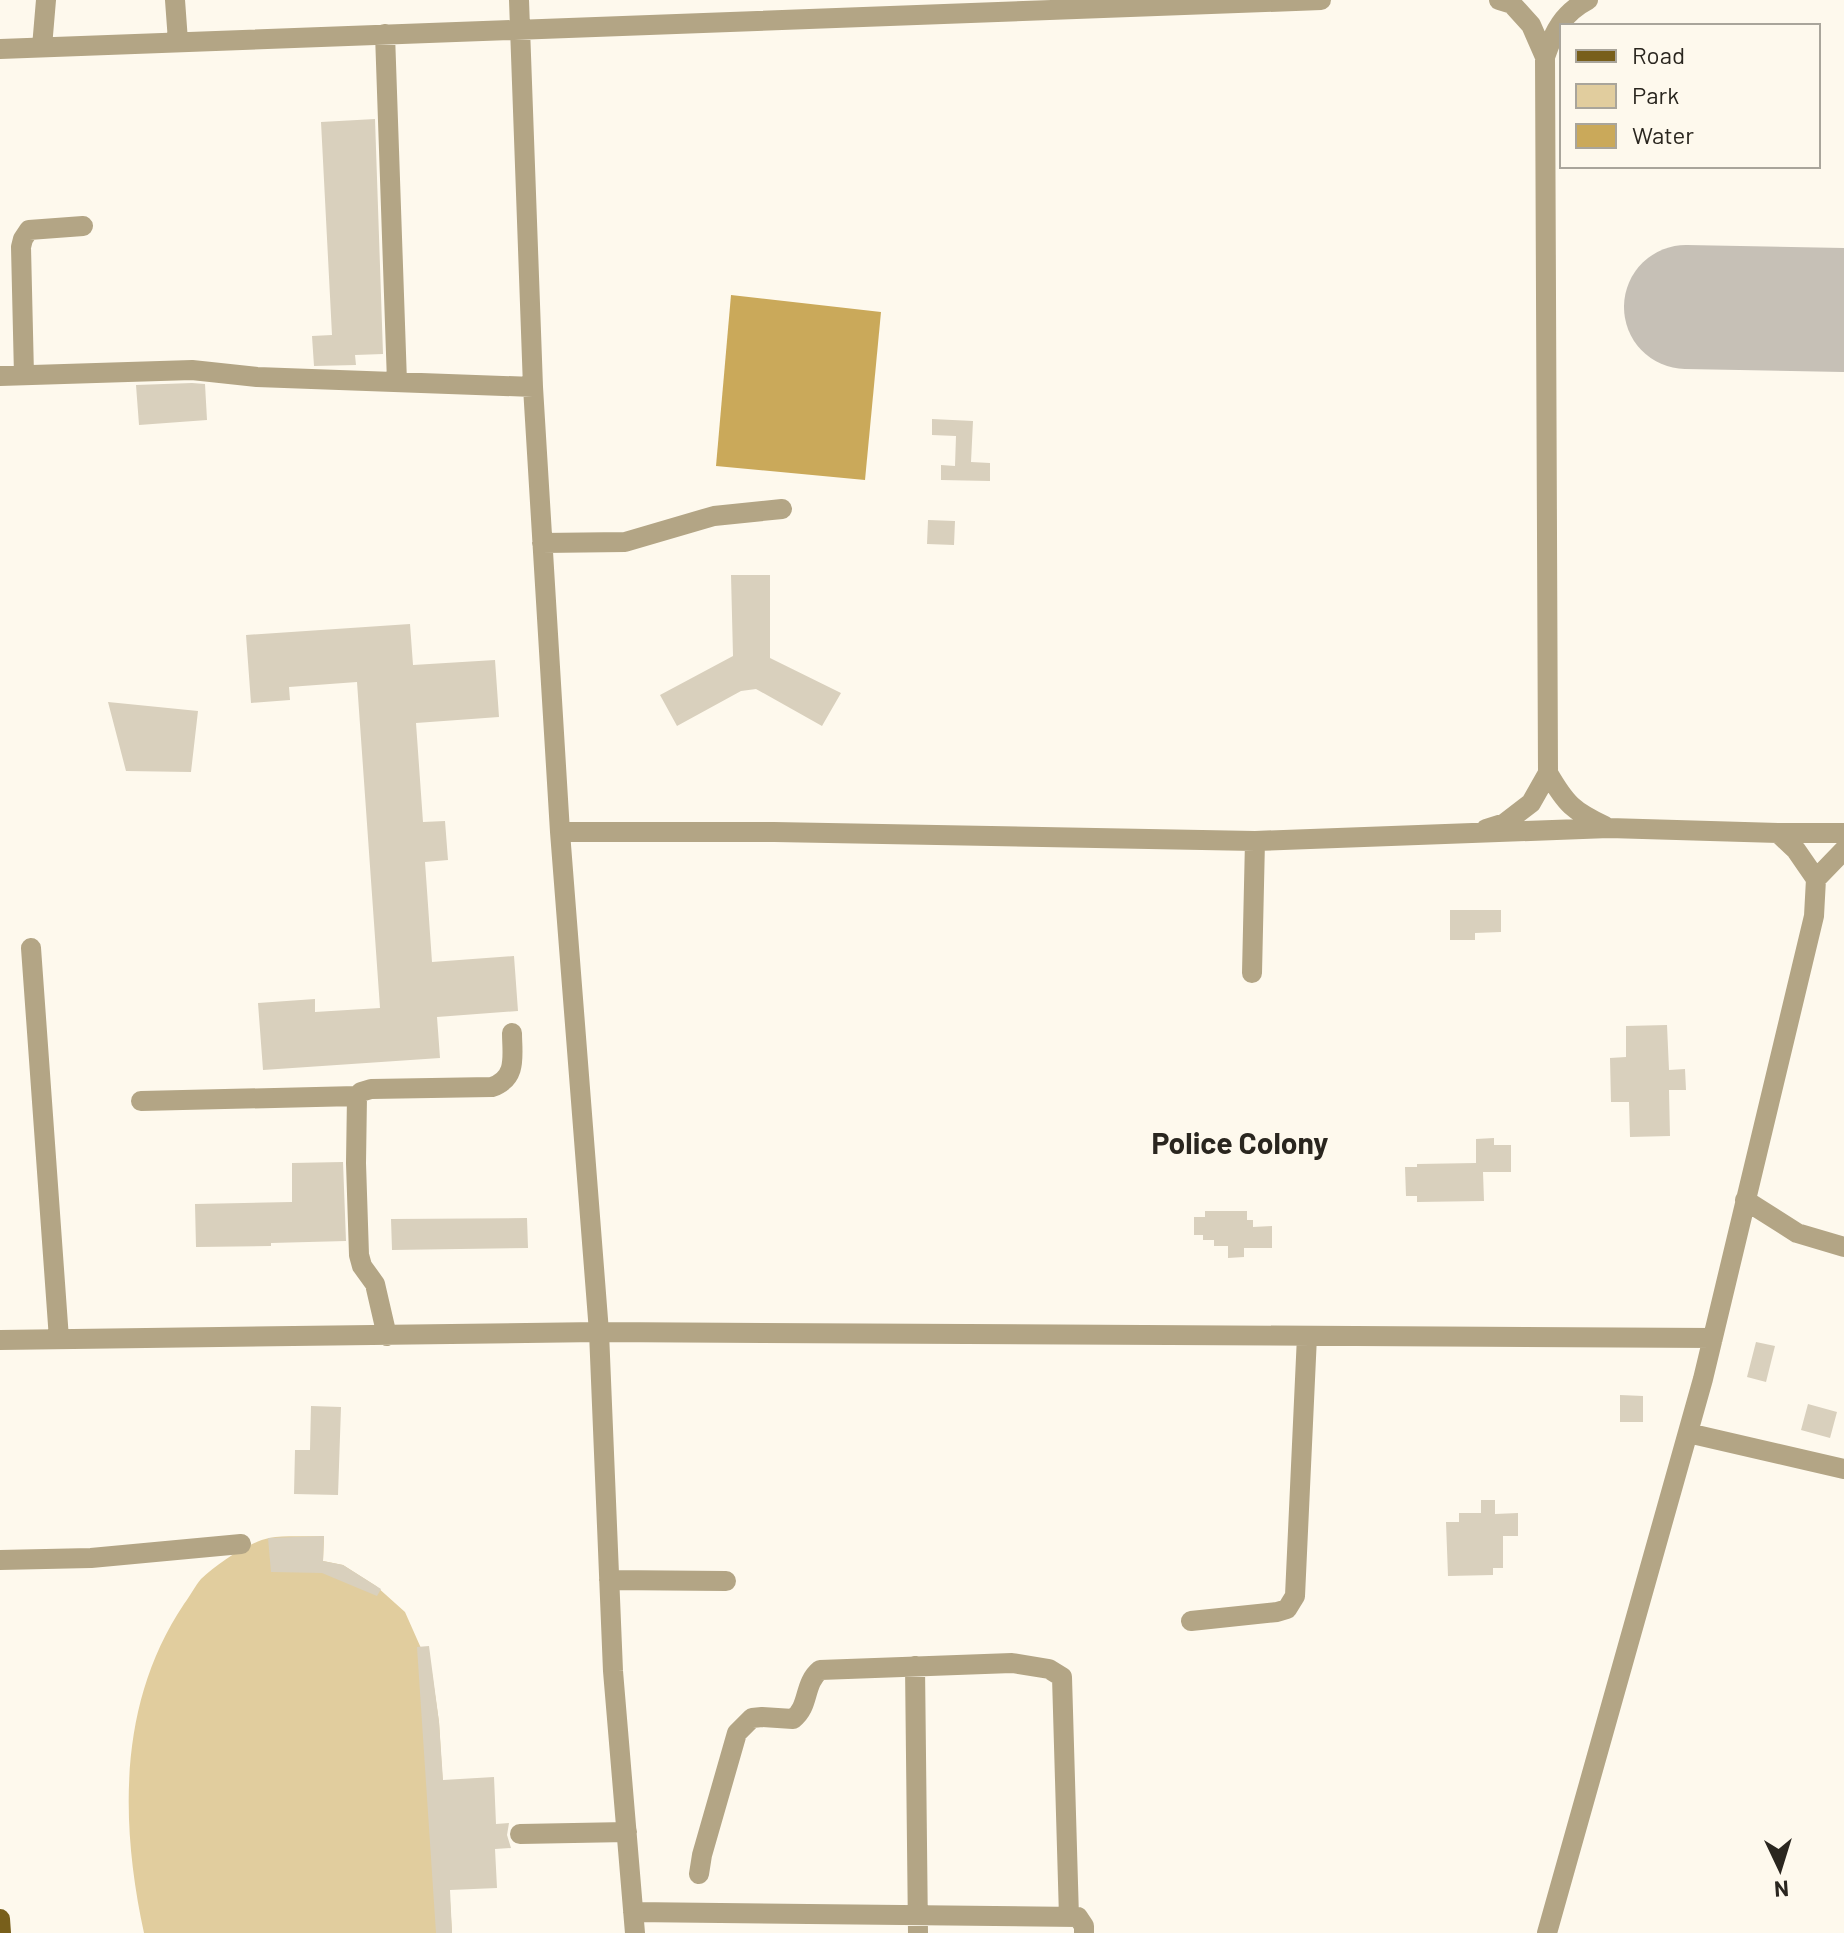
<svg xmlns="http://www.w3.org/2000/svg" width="1844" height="1933" font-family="Barlow,sans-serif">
<rect width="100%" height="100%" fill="#fef9ed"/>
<path fill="#e1cd9e" d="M324,1536L323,1561L343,1565L376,1586L405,1612L432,1673L439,1722L452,1933H144C120,1822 118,1702 184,1604C190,1596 195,1586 201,1579C217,1564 247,1543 269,1538C286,1535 306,1537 324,1536Z"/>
<path fill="#caa95a" d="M731,295L881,312L865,480L716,466Z"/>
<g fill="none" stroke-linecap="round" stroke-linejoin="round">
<path stroke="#c6c0b6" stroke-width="124" d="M1686,307L1844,310"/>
</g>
<path fill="#d9d0bd" d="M375,119L383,354L355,355L356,365L314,366L312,336L332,335L321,122Z
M192,383L205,384L207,420L139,425L136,385Z
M932,419L973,421L971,462L990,463V481L941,480V465L955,466L956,436L932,435Z
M928,520L955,521L954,545L927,544Z
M731,575H770V658L841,693L822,726L756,689L741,691L677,726L660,695L733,656Z
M410,624L413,665L495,660L499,717L416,723L423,822L445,821L448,860L425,862L432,962L514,956L518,1011L437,1017L440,1058L263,1070L258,1003L315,999V1012L380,1008L357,682L289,687L290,700L251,703L246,635Z
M108,702L198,711L191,772L126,771Z
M1450,910H1501V932L1475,933V940H1450Z
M1667,1025L1669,1070L1685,1069L1686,1090H1669L1670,1136L1630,1137L1629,1102H1611L1610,1058L1626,1057V1026Z
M1494,1138V1145H1511V1172H1483L1484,1201L1417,1202V1196H1406L1405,1167H1417V1164L1476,1163V1139Z
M343,1162L346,1241L271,1243V1246L196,1247L195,1204L292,1202V1163Z
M1205,1211H1247V1220H1253V1227L1272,1226V1248H1244V1257L1228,1258V1246H1214V1240H1203V1235H1194V1217H1205Z
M527,1218L528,1248L392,1250L391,1219Z
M1756,1342L1775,1346L1766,1382L1747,1377Z
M1620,1395L1643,1396V1422H1620Z
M1808,1404L1837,1412L1830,1438L1801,1430Z
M311,1406L341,1407L338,1495L294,1494L295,1450H310Z
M1481,1500H1495V1514L1518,1513V1536H1503V1568H1493V1575L1448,1576L1446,1522H1459V1513H1481Z
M324,1536L323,1561L343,1565L381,1589L377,1596L322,1573L271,1572L268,1538Z
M429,1646L439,1722L443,1780L494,1777L496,1824L509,1823L507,1835L511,1848L495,1849L497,1888L450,1890L452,1933H436L417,1647Z"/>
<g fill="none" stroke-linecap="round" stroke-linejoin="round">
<path stroke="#b3a585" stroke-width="20" d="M175,0L178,41
M519,0L533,387L560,832L599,1332L613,1671L635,1933
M385,34L397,382
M42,47L46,0
M0,49L1321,0
M1545,57C1554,31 1563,13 1588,0
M24,375L21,247L23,239L29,230L83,226
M0,376L192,370L257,377L533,387
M542,543L625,542L714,516L782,509
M1548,773C1566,804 1573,811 1605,826
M1486,829L1505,823L1531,803L1548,773L1545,57L1531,25L1512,4L1499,0
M560,832H774L1255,841L1609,828L1778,833H1844
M1816,879L1844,850
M31,948L59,1339
M1252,973L1255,841
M141,1101L357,1096
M1745,1200L1797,1233L1844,1247
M387,1336L375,1284L362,1266L359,1255L356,1163L357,1096L361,1092L371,1089L492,1087C518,1078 512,1055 512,1033
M0,1340L599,1332L1713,1338
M1688,1433L1844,1469
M0,1560L91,1558L241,1544
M609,1580L726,1581
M1191,1621L1277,1612L1287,1609L1295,1596L1307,1336
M915,1666L918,1933
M520,1834L627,1832
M699,1874L702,1855L737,1733L752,1718L762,1717L793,1719C810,1706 803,1684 820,1670L1012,1663L1049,1669L1062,1677L1069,1917
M633,1912L1078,1917L1084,1926V1933
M1547,1933L1703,1379L1814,916L1816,879L1796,850L1778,833"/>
<path stroke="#785f1b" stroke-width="20" d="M0,1919L1,1933"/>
</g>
<g text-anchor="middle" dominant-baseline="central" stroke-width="6" stroke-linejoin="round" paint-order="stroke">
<g font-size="30" font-weight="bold" fill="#2a261f" stroke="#fef9ed">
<text x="1240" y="1142">Police Colony</text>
</g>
</g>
<rect x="1560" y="24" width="260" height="144" fill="#fef9ed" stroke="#a9a59b" stroke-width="2"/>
<rect x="1576" y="50" width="40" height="12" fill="#785f1b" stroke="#a9a59b" stroke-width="2"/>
<text x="1632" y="64" font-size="24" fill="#2a261f">Road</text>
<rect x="1576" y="84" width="40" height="24" fill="#e1cd9e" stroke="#a9a59b" stroke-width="2"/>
<text x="1632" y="104" font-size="24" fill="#2a261f">Park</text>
<rect x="1576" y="124" width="40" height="24" fill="#caa95a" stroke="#a9a59b" stroke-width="2"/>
<text x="1632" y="144" font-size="24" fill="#2a261f">Water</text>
<g transform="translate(1780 1869) rotate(176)" stroke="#fef9ed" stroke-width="6" paint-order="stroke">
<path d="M0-6L14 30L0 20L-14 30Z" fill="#2a261f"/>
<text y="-12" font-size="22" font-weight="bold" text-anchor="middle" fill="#2a261f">N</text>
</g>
</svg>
